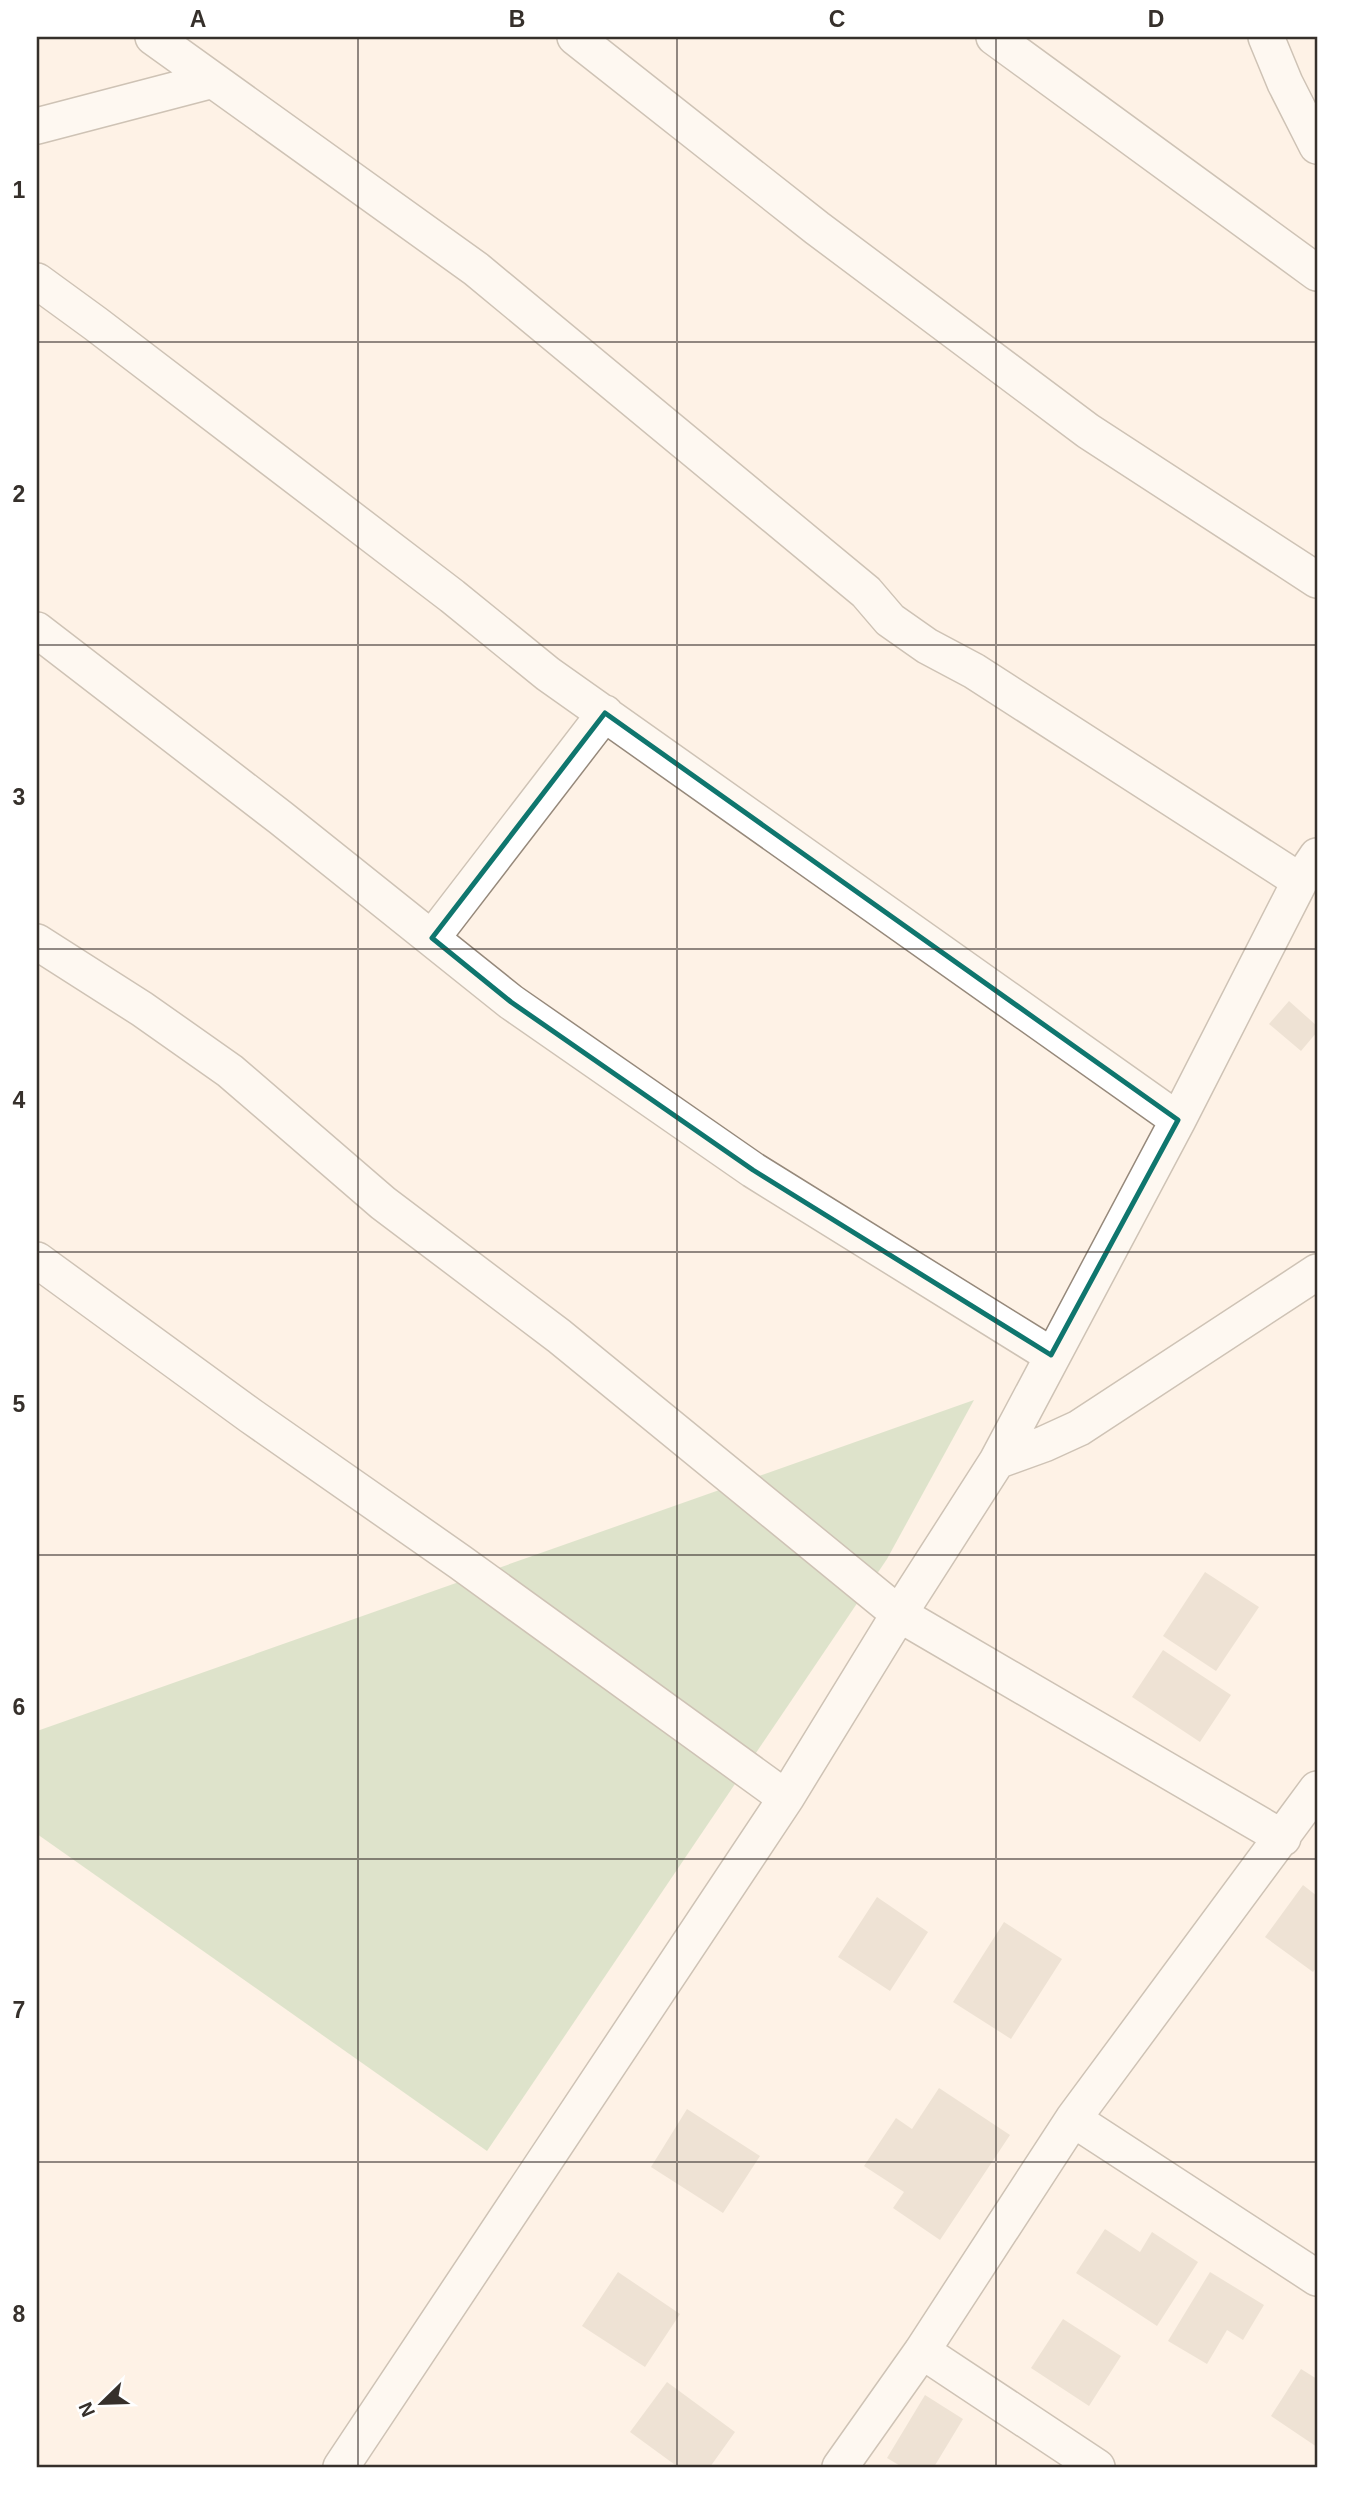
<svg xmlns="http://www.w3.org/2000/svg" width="1354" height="2504" font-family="Helvetica,sans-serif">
<rect width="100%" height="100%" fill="#fef2e6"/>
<path fill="#b9d1ac" d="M974,1400L887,1559L487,2151L37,1834V1731Z"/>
<path fill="#dccfbf" d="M1289,1001L1317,1026V1032L1301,1051L1269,1024Z
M1205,1572L1259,1607L1216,1671L1163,1636Z
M1163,1650L1231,1695L1200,1742L1132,1697Z
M1303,1885L1317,1896V1967L1313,1972L1265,1937Z
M877,1897L928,1932L890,1991L838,1957Z
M1004,1922L1062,1959L1011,2039L953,2002Z
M939,2088L1010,2135L940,2240L893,2208L904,2192L864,2166L896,2118L912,2129Z
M687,2109L760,2156L723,2213L651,2167Z
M1105,2229L1140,2252L1152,2232L1198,2262L1157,2326L1076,2273Z
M618,2272L680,2314L645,2367L582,2326Z
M1210,2272L1264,2305L1243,2340L1227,2330L1207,2364L1168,2341Z
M1063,2319L1121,2356L1089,2406L1031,2368Z
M1301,2369L1317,2379V2447L1271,2416Z
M667,2382L735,2432L710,2467H678L630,2432Z
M925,2395L963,2419L934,2467H902L887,2458Z"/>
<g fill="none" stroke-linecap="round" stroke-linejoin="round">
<defs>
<path id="street" d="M153,37L476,269L866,592L890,620L927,646L974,671L1300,881
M575,37L817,228L1088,431L1317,580
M994,37L1317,273
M1266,37L1285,83L1317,146
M37,126L213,80
M37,281L96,324L452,596L548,674L1178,1120
M37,630L281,818L511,1002L753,1170L1051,1355
M432,938L605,713
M37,942L142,1009L230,1071L383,1203L559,1336L899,1614L1283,1838
M37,1260L251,1416L460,1562L786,1798
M997,1461L1044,1444L1079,1428L1317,1272
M1073,2119L1317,2278
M922,2351L1097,2467
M341,2467L786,1798L899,1614L997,1461L1178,1120L1300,881L1317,856
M840,2467L922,2351L1073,2119L1317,1789"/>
</defs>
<use href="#street" stroke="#96897b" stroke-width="38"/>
<use href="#street" stroke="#fff" stroke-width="35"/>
</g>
<path d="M0 0H1354V2504H0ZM605,713L1178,1120L1051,1355L753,1170L511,1002L432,938Z" fill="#fef2e6" fill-opacity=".55" fill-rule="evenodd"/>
<path fill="none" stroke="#0f766e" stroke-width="5" stroke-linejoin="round" d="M605,713L1178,1120L1051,1355L753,1170L511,1002L432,938Z"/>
<path fill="none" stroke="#36302b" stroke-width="2" stroke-opacity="0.55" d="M358,37V2467M677,37V2467M996,37V2467M37,342H1317M37,645H1317M37,949H1317M37,1252H1317M37,1555H1317M37,1859H1317M37,2162H1317"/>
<rect width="1354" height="2504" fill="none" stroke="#ffffff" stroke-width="77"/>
<g transform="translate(102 2403) rotate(247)" stroke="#ffffff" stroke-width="5" paint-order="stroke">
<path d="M0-5L12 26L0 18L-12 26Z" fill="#36302b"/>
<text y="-10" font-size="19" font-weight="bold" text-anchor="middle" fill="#36302b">N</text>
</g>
<rect x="38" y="38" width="1278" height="2428" fill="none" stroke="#36302b" stroke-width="2.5"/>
<g font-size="23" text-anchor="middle" font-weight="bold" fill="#36302b">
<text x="198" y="27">A</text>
<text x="517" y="27">B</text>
<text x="837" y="27">C</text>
<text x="1156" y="27">D</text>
<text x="19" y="198">1</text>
<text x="19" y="502">2</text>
<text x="19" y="805">3</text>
<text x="19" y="1108">4</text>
<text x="19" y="1412">5</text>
<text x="19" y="1715">6</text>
<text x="19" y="2018">7</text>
<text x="19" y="2322">8</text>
</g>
</svg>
